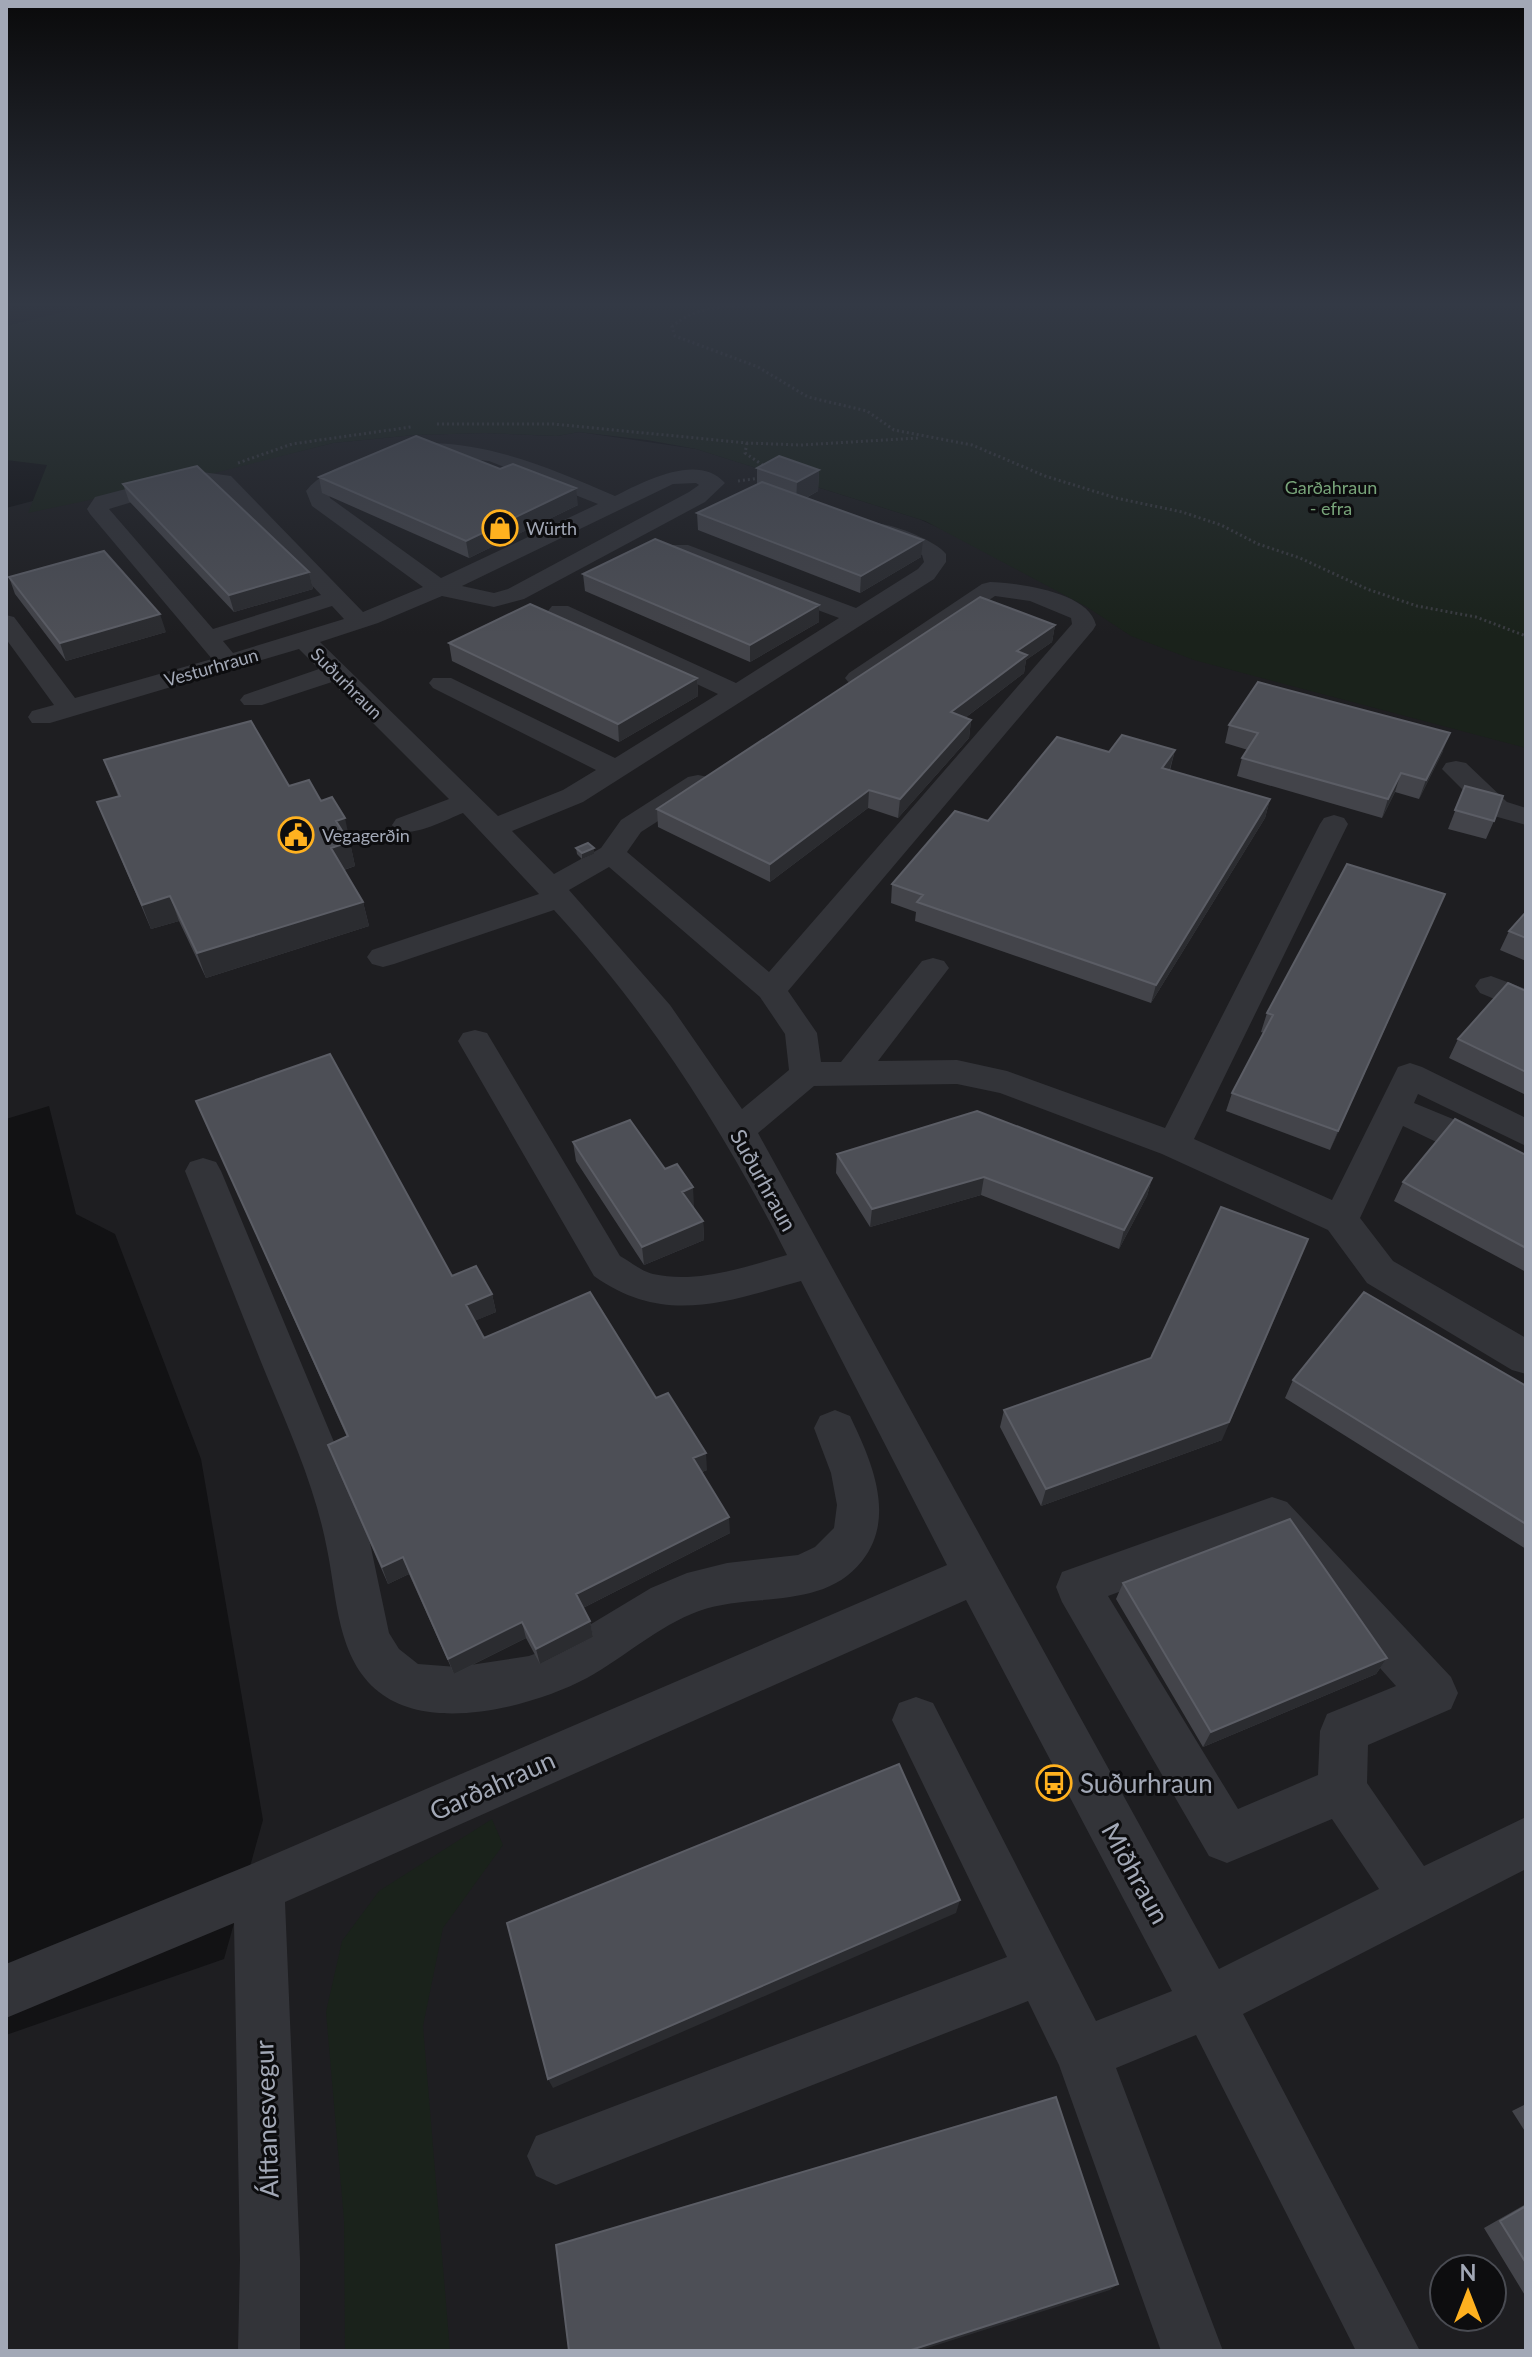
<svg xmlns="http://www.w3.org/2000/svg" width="1532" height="2357" font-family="Lato,sans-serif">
<rect width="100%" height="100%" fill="#121214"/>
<path fill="#1e1e21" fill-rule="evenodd" d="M579,432L696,449L919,519L1108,602L1526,736V2351H6V2035L224,1959L263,1820L201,1459L115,1234L76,1214L49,1106L6,1119V508L151,470L284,455L333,443L414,435L485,433L557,436ZM1444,2269H1492V2317H1444Z"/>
<path fill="#1a221b" d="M95,304H1526V748L1194,660L1131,636L1087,607L925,521L696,449L647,440L579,432L557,436L485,433L414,435L333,443L207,475L28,513L47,465L6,460V326Z
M492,1819L503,1845L443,1928L423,2026L450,2351H345L344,2220L326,2012L342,1941L379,1891Z"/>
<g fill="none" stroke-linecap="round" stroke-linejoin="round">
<path stroke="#393b40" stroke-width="3" stroke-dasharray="2 3" stroke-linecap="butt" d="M769,304C735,308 699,302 672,327L675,336L758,367L808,397L867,411L894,430L972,445L1045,476L1116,498L1182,512L1221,525L1258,544L1300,558L1367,589L1417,606L1476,617L1526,636
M437,424H553L747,443L801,445L918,438
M747,443L745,453L767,468
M238,463L292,444L411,427
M738,481L760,478"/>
<path fill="#333439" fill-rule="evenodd" d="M432,443C498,445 555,470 615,496C643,482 698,452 725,483L705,502L524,599L494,607L442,596L378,623L320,642L498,816L563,790L596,770L433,688L429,683L433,678H451L615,758L718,694L552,616L548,611L552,606H568L736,683L839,618L672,555L669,550L672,545H688L856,608L918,569L924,562L922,555L870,534L867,529L870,524C886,520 937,541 946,554V562L934,579L866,622L583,802L512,831L554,874L601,848L621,820L688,777L698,775L708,777L712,783L708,789L641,832L627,852L769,972L1072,624L1071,618L1030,601L995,596L867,683H849L845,678L849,673L982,584L990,582C1019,583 1089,592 1096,625L1093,630L788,991L817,1033L821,1062H841L922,961L933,958L944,961L949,968L878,1061L957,1060L1007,1071L1165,1128L1320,824L1324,818L1334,815L1344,818L1348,824L1194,1139L1332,1200L1398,1067L1410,1063L1422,1067L1526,1118V1146L1418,1094L1414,1103L1465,1124L1526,1156V1185L1403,1126L1360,1218L1393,1261L1526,1338V1374L1512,1370L1367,1283L1328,1230L1162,1154L1000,1093L957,1084L814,1086L758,1133L1219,1969L1379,1889L1332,1819L1227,1863L1209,1856L1062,1602L1056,1587L1062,1572L1272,1497L1287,1502L1451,1677L1458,1693L1451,1709L1368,1745L1367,1783L1424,1866L1526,1817V1869L1243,2014L1420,2351H1356L1196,2035L1116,2068L1223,2351H1161L1059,2065L1028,2001L556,2185L536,2176L527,2156L536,2136L1007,1957L892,1720L899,1703L916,1697L933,1703L1096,2021L1172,1991L966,1600L285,1902L300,2260V2351H238L240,2260L234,1923L6,2018V1964L247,1866L947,1565L801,1281C725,1302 664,1326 594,1276L458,1041L463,1033L475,1030L487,1033L620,1256C631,1262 641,1271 653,1274C697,1284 745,1267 787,1255C722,1128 651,1016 554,910L394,964L383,967L372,964L367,957L372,950L539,894L463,813C443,821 417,836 396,831L392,825L396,819L449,799L332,682L262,705H244L240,700L244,695L319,669L299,649L50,723H32L28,717L32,711L54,705L6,639V615L14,617L75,698L212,659L90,514L87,509L95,497L195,471L231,476L363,612L423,587L312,506L306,491C329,461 396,448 432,443ZM432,455L489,461L598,504L441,578L330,498L328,492C358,470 396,460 432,455ZM195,483L218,486L321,595L213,629L109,509ZM696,483L699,485L689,492L508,589L494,593L462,586L673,484ZM332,606L344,619L233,653L223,641ZM609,867L760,997L785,1034L789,1070L742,1109L670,1005L569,890ZM1264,1538L1396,1686L1327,1714L1320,1731L1318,1775L1238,1809L1108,1596Z
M1456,761L1466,763L1507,802L1526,808V825L1487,814L1442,769L1446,763Z
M1491,976L1526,989V1012L1480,993L1475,986L1480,979Z
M203,1158L216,1162L221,1171L349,1478L370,1543L389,1633L399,1649L418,1664L457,1667L529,1656L553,1647L651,1588L687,1573L727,1563L798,1555L815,1547L834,1528L837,1505L831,1473L814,1428L820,1416L835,1410L850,1416C871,1460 897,1517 862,1561C823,1611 751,1592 699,1611C658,1626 625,1657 587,1678C534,1706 431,1734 379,1692C337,1659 337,1597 327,1549C316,1490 291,1434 268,1379C240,1310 213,1240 185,1171L190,1162Z"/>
</g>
<path fill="#43444a" d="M757,468L819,470L818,491L806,498L921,557L860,593L698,530L697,513L757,484Z
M319,477L578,505L469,558L322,493Z
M123,484L309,572L313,589L234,612L129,501Z
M583,574L819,605V622L750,662L585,591Z
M9,577L166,632L66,661L15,594Z
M1055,625L1052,642L1026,660L1024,673L965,718L971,720L969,738L898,818L868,808L770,882L658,827L657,809Z
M449,643L697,678L698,696L619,742L452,661Z
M1229,725L1443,751L1419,799L1395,792L1382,818L1237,776L1242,758L1248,750L1225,743Z
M1175,750L1170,770L1270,799L1265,818L1151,1003L915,921L916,912L891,903L892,884L988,821L1109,752Z
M104,760L289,786L321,801L351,842L350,843L355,866L344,870L363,902L369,926L206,978L179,921L151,929L97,802L118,796Z
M1465,786L1494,821L1486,839L1448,829Z
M576,848L594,854L582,859L577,854Z
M1526,912V961L1500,950L1509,931Z
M1437,913L1330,1150L1226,1111L1232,1093L1264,1033L1261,1032L1267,1013Z
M1526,991V1095L1449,1058L1458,1039Z
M196,1101L452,1276L492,1294L496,1312L474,1321L484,1338L656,1398L707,1470L702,1472L730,1533L583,1608L590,1621L593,1637L540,1664L526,1638L454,1674L409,1574L388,1584L335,1463L347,1437Z
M573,1142L665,1169L694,1206H693L703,1221L704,1240L644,1265L576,1161Z
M837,1154L1152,1178L1147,1196L1119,1249L981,1195L870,1227L836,1173Z
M1526,1155V1272L1394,1201L1403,1182Z
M1293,1380L1526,1386V1549L1285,1398Z
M1004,1410L1222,1440L1041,1506L1000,1427Z
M1123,1583L1387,1658L1376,1674L1203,1747L1116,1599Z
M1526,2104V2133L1512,2111Z
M1526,2204V2297L1484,2228Z"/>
<path fill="#2b2c30" d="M819,470L818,491L796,503L797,482Z
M576,488L578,505L469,558L466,541Z
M923,540L921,557L860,593L861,576Z
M309,572L313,589L234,612L229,595Z
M819,605V622L750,662V645Z
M160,614L166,632L66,661L60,643Z
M1055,625L1052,642L1026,660L1024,673L949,730L951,712L1017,651Z
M697,678L698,696L619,742L618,724Z
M971,720L969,738L898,818L900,799Z
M1450,733L1443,751L1419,799L1426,780Z
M1175,750L1170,768L1158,786L1162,768Z
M1401,773L1395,792L1382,818L1388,799Z
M869,790L868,808L770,882V864Z
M1270,799L1265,818L1151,1003L1156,985Z
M345,818L355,866L337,872L331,848L336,821Z
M594,848V854L582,859V853Z
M1445,894L1437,913L1330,1150L1338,1131Z
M170,896L179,921L151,929L142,905Z
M363,902L369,926L206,978L197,953Z
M984,1177L981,1195L870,1227L872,1209Z
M1152,1178L1147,1196L1119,1249L1124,1230Z
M693,1187L694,1206L684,1210L682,1192Z
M703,1221L704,1240L644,1265L642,1247Z
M1301,1258L1222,1440L1041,1506L1046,1489Z
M492,1294L496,1312L470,1323L466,1305Z
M706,1453L707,1470L694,1475L693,1458Z
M729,1517L730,1533L579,1610L576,1594Z
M403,1557L409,1574L388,1584L382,1567Z
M590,1621L593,1637L540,1664L536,1649Z
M522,1622L526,1638L454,1674L448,1659Z
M1387,1658L1376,1674L1203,1747L1211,1732Z
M960,1900L956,1913L553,2088L548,2079Z
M1118,2284L1110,2290L918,2351H908Z"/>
<path fill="#4d4f56" stroke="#5b5d65" stroke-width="2" d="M416,436L500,469L513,464L576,488L466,541L319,477Z
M779,456L819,470L797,482L757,468Z
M197,466L309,572L229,595L123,484Z
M762,482L923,540L861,576L697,513Z
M655,539L819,605L750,645L583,574Z
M104,551L160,614L60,643L9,577Z
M980,597L1055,625L1017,651L1027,655L951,712L971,720L900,799L869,790L770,864L657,809Z
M530,604L697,678L618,724L449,643Z
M1258,682L1450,733L1426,780L1401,773L1388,799L1242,758L1258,733L1229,725Z
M251,721L289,786L309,780L321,801L332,797L345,818L336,821L349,842L331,848L363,902L197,953L170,896L142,905L97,802L120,796L104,760Z
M1122,735L1175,750L1162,768L1270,799L1156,985L917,902L923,895L892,884L955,811L988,821L1057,737L1109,752Z
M1465,786L1503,796L1494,821L1455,810Z
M588,843L594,848L582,853L576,848Z
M1347,864L1445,894L1338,1131L1232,1093L1273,1015L1267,1013Z
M1526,912V938L1509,931Z
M1508,983L1526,991V1072L1458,1039Z
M330,1054L452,1276L476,1266L492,1294L466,1305L484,1338L590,1292L656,1398L668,1393L706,1453L693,1458L729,1517L576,1594L590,1621L536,1649L522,1622L448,1659L403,1557L382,1567L328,1445L348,1436L196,1101Z
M977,1111L1152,1178L1124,1230L984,1177L872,1209L837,1154Z
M1455,1119L1526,1155V1248L1403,1182Z
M630,1120L665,1169L677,1164L693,1187L682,1192L703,1221L642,1247L573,1142Z
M1221,1207L1308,1239L1229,1422L1046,1489L1004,1410L1151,1358Z
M1364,1292L1526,1386V1524L1293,1380Z
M1290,1519L1387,1658L1211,1732L1123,1583Z
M899,1764L960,1900L548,2079L507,1923Z
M1056,2097L1118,2284L908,2351H569L556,2245Z
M1526,2206V2263L1500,2221Z"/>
<linearGradient id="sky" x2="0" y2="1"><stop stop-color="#0a0a0b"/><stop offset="0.48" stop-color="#333945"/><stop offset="1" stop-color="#333945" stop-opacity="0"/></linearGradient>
<rect width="1532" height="634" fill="url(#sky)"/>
<defs>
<symbol id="shop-ring" viewBox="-11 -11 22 22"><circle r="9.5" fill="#0d0d0f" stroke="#ffb11f" stroke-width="1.5"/><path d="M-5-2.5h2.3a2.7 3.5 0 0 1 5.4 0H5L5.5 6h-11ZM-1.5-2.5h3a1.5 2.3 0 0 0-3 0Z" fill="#ffb11f"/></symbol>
<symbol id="civic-ring" viewBox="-11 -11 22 22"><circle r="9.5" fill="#0d0d0f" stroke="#ffb11f" stroke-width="1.5"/><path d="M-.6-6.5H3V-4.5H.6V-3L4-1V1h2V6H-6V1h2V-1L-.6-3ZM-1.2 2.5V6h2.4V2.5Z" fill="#ffb11f"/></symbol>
<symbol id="bus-ring" viewBox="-11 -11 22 22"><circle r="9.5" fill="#0d0d0f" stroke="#ffb11f" stroke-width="1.5"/><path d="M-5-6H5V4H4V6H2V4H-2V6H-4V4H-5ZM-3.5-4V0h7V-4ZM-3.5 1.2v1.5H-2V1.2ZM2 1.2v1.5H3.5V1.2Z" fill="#ffb11f"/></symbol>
</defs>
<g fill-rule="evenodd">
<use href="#shop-ring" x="480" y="508" width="40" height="40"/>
<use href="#civic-ring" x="276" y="815" width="40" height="40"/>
<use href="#bus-ring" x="1034" y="1763" width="40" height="40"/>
</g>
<g text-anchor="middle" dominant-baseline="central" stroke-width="6" stroke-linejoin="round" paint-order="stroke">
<g font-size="18" fill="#77a379" stroke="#0d0d0f">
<text x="1331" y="487">Garðahraun<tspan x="1331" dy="21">- efra</tspan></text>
</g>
<g font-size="18" fill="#a2a8b6" stroke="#0d0d0f" text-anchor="start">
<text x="526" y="528">Würth</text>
<text x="322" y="835">Vegagerðin</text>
</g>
<g font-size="18" fill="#a2a8b6" stroke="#0d0d0f">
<text transform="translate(211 667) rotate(-16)">Vesturhraun</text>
<text transform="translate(347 683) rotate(45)">Suðurhraun</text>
</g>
<g font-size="22" fill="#a2a8b6" stroke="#0d0d0f">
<text transform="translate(764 1180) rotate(61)">Suðurhraun</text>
</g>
<g font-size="26" fill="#a2a8b6" stroke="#0d0d0f" text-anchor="start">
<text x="1080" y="1783">Suðurhraun</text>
</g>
<g font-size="26" fill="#a2a8b6" stroke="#0d0d0f">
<text transform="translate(492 1785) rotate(-24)">Garðahraun</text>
<text transform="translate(1136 1873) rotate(61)">Miðhraun</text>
<text transform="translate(266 2119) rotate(-92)">Álftanesvegur</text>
</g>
</g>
<rect width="1532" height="2357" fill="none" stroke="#a2a8b6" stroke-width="16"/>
<g transform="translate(1468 2293)"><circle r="38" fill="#0d0d0f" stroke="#494b52" stroke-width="2"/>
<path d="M0-6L14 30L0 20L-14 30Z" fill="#ffb11f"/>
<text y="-12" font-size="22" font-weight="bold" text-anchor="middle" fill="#a2a8b6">N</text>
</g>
</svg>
